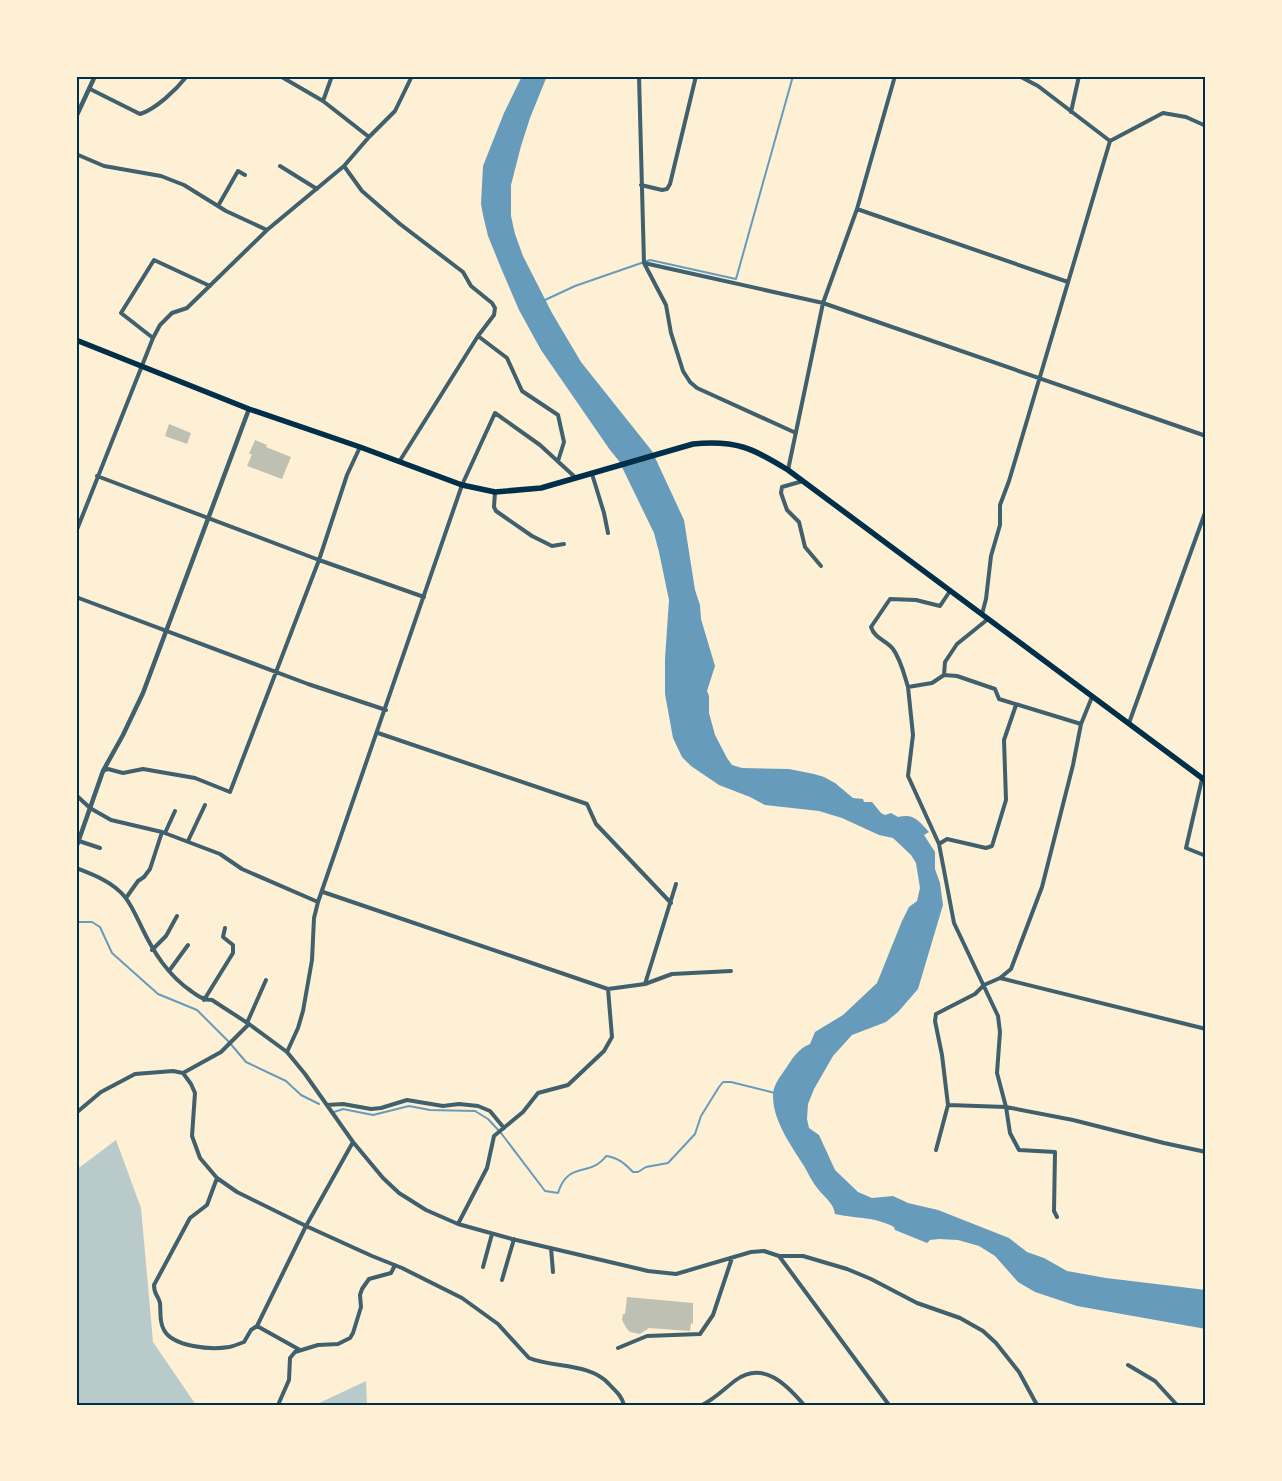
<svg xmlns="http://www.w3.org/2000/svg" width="1282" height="1481" font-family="'DejaVu Sans',sans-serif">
<rect width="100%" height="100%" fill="#fdf0d5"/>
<path fill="#b9caca" d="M116,1140L141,1208L153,1342L196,1405H76V1170Z
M366,1381L367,1405H315Z"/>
<path fill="#669bbc" d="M522,76H547L530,118L521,146L511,185V216L515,234L523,256L552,313L581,362L652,451L684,520L695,590L700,605L701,619L715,666L707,691L709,696V713L715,735L727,758L732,765L742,768L789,769L814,774L824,777L835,783L853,798L863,799L864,802H872L881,813L885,815L891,813L898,817C914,813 919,821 929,832L924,835L935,852V869L940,883L943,905L918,989L898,1012L886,1022L852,1035L833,1056L814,1089L808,1104L807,1119L809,1128L819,1135L835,1170L858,1192L872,1198L893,1196L908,1203L938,1210L1009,1238L1027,1252L1044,1258L1067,1271L1106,1278L1206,1290V1329L1077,1306L1035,1292L1018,1282L995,1256L979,1246L958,1240L939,1239L930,1240L927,1243L895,1230L894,1227C873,1216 856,1219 835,1214C833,1202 825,1198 818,1189C812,1182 808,1173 804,1166C791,1145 773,1121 773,1096C773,1086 779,1078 784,1071C791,1061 798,1048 810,1044L815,1032L843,1015L877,983L902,921L909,907L917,901L920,888L916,863L911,855L893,838L879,835L842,818L819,811L765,805L750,797L719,785L691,766L682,757L673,738L665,694V659L669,600L659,552L654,533L619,461L610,450L541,350L519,310L501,268L488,236L483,215L481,204L483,166L504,113Z"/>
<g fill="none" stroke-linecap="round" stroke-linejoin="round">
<path stroke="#669bbc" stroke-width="2" d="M545,300L575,286L650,260L736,279L793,76
M76,922H92L100,927L112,953L158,994L197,1010L229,1042L246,1062L286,1081L301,1095L319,1104
M334,1112L343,1109L373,1115L409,1106L430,1110L475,1111L488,1119L501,1133L545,1191L558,1193C568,1160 590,1178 606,1156C619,1158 624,1163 633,1172H638L646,1167L668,1163L695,1134L701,1116L719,1087L723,1082H731L775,1093"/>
</g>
<path fill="#bec0b2" d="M169,424L191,433L187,444L165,436Z
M255,440L267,445L266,447L291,457L282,479L247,466L252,454H249Z
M627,1297L693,1303V1324L691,1323L690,1331L649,1328L640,1334L630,1332L627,1329L622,1320L623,1314H625Z"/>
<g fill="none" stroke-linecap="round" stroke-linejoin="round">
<path stroke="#3f606c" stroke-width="4" d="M280,76L323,101L369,137
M639,76L644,263L666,305L671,333L683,371L690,382L697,388L796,433
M1019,76L1038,86L1110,141
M90,89L140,114C156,109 176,90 187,76
M323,101L332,76
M1071,112L1079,76
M76,154L104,166L161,176L184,185L226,211L267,230
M280,166L317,189
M344,166L362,191L400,224L463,272L471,286L492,303L495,308L494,315L478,336L399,462
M641,185L662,190L667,189L670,184L696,76
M218,206L238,171L245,175
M857,209L1068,282
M644,263L823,303L1206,436
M478,336L507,358L522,391L558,415L564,442L558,461
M153,338L121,313L154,260L210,286
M788,470L823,303L857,209L895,76
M592,474L604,513L608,533
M97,476L319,560L424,597
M803,481L782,487L781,493L787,510L799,522L805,547L821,566
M495,492L494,507L496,511L532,536L552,546L564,544
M76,532L153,338L160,325L172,313L187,308L267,230L344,166L369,137L395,111L412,76
M76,597L308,684L386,710
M982,614L986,599L991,556L1000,525V505L1009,481L1110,141L1163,113L1186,117L1206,126
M944,675L945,662L957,644L988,619
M908,687C904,674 901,660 893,649C886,640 875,639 871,627L890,599L916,600L940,606L950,591
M1092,697L1081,724L1073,765L1042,887L1011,969L1000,978L984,985L975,994L936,1014L935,1021L942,1055L948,1105L1006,1107L1073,1120L1164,1143L1206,1152
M1129,723L1206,510
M378,733L587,804L596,824L671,903
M103,771L108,769L123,773L143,769L195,778L230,792L319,560L347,475L360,447
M1202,779L1186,848L1206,856
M76,795L90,808L111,820L162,832L220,854L242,869L318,902
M165,833L175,811
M79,841L100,848
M188,841L205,805
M939,844L947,839L986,848L992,846L1006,800L1004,740L1016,705
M76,868C94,875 113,882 125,897C132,906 137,918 142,928C154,953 168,975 191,991C198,996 203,1000 212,1000L249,1024L287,1052L305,1074L353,1142L383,1178L399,1193L426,1210L458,1224L512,1239L648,1271L676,1274L751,1252L764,1251L779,1256H803L847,1269L871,1279L917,1303L960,1318L983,1331L996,1343L1019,1372L1037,1405
M323,892L608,989L645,984L672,974L731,971
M126,898L138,881L144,877L150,869L162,832
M152,950L166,936L177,916
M169,971L188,945
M1000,978L1206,1029
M645,984L676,884
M204,1000L233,953V945L223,937L225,928
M247,1023L266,980
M287,1052L298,1028L303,1011L312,960L314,918L318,902L462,485L495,413L540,445L576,478
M183,1073L191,1084L195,1093L192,1136L200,1158L217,1178L237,1192L306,1226L372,1256L402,1268L462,1298L498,1324L529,1358C554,1368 589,1363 608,1383C615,1391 621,1394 624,1405
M327,1105L343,1104L371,1109L381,1108L407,1100L443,1106L459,1104L478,1106L490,1111L504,1128
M76,1113L101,1092L135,1074L173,1071L183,1073L221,1052L249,1024
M936,1150L948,1105
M217,1178L207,1205L190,1218L154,1285C154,1296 158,1294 160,1303C161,1312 159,1322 164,1330C173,1347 211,1350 229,1347C234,1346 239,1344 244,1342L251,1330L257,1326L306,1226L353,1142
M1057,1217L1054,1211L1055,1152L1019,1150L1010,1133L1006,1107L997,1073L1000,1032L998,1016L954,923L939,844L908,776L913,735L908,687L932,683L944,675L957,676L995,689L999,699L1081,724
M458,1224L487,1168L494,1136L523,1112L538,1093L568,1085L604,1051L612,1037L608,989
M551,1248L553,1272
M779,1256L889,1405
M483,1267L492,1234
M502,1280L514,1239
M257,1326L300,1350
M618,1348L647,1336L700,1334L713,1315L732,1258
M1128,1365L1155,1381L1177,1405
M278,1405L289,1380L290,1358L295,1352L318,1345L338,1344L350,1338L353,1333L361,1307L360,1295L362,1289L369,1279L391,1273L395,1265
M702,1405C715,1399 725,1388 736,1380C763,1360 787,1385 804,1405"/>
<path stroke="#3f606c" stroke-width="4.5" d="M76,117L95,76
M76,848L103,771L123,735L143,693L249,409"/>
<path stroke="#003049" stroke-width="5.5" d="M76,340L249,409L360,447L462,485L495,492L541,488L693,444C736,440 753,448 788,470L1206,781"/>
</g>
<rect width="1282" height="1481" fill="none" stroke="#fdf0d5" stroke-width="155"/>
<rect x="78" y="78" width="1126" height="1326" fill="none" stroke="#003049" stroke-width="2"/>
</svg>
